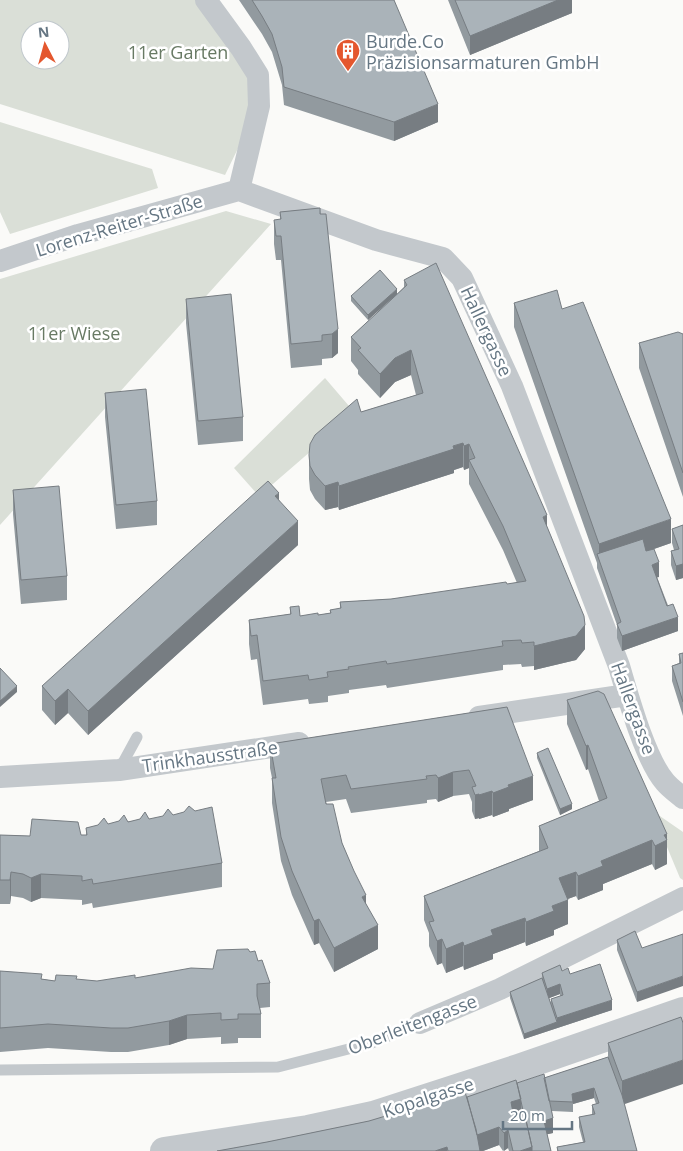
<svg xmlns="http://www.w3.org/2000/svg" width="683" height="1151" font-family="'Open Sans',sans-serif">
<rect width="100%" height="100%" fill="#fafaf8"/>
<path fill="#dadfd7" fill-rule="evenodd" d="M0,0H206L258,75L247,130L225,175L0,104ZM30,30H60V60H30Z
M0,122L152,169L158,188L10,234L0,212Z
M226,211L271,224L0,525V279Z
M325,378L355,413L259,496L234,468Z
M657,814L683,832V880L680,878L654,816Z"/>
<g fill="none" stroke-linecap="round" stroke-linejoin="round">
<path stroke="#c3c8cc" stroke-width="11" d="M119,770L137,737
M0,1070L278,1067L372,1043L420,1023"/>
<path stroke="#c3c8cc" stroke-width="22" d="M206,0L241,48L258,75L259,106L239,190L376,240L443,258L462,278L512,386L619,666C628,696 645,759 665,782C670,788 677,793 683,798
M0,261L78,235L239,190
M479,717L627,695
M0,777L119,770L299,743
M420,1023L500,989L683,898"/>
<path stroke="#c3c8cc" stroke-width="28" d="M164,1151L308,1129L373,1115L518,1068L683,1011"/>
</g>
<path fill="#929a9f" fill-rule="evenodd" d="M239,0H394L438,122L394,141L284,105L282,85L272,52L262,34Z
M448,0H572V13L470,55Z
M320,208L338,353L332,358L322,359V365L291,368L281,260H276L274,244V220H280V212Z
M404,280L547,527L585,649L576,660L534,670V666L522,667L521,664L503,665V670L387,688L386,685L349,690V693L328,696V702L309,704L308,699L263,705L257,659L251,660L249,644V620L290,614V607L300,616L318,615L330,613V610L340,609V602L391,599L517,583L503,550L469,484V468L464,470L463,467L454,470V473L339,510L338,507L325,510L315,499L310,490L309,479V455L361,412L416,395L411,375L395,382L380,398L358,374V370L351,361V337L396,295L368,320L351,301V296L397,294L404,287Z
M186,299L243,417V441L198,445L186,323Z
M514,303L562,309L671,543L654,549L659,577H657L678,631L622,651L617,638V625L597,568V563L514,327Z
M683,334V497L639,368V343Z
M105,393L157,501V525L116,529L105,417Z
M13,490L67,576V600L21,604L13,514Z
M279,500L298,545L88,735L68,713L55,725L42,710V686Z
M683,525V578L676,580L671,565V551L674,550L672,543V529Z
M683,653V716L672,681V666L679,663V654Z
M567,700L667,839V864L655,870L652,864L603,884V890L578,900L576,896L568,899V924L554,930V935L526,946L525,942L493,954V959L464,970L463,966L446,973L442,963L437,965L429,946V933L424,920V896L539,851V826L599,801L588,769L586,770L567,724Z
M507,707L533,800L509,809V811L493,817L492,815L479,819V818L475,819L472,811V802L469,794L453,796L438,802L436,799L427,800V803L351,813L346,799L326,802L366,904L378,949L334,972L319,943L314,945L292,895L281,861L272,803V778L270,768V744Z
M537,753L572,809L560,815L537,758Z
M149,819L222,863V887L93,908L92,903L82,905V900L41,898L31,902L23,898L11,896L10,904H0V835L30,836L86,835V828L108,824Z
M617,940L642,948L637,1002L617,950Z
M250,952L258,961L270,983V1007L260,1008L261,1014V1038H238V1043L221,1044V1037L187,1039L169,1045L128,1052H111L48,1048L0,1052V971L42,979L55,981L77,980L97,981L135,978L213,969Z
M562,971L570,974L612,1010L524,1039L510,998V992L542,978V973ZM560,994V996L551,999V1003L549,998Z
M681,1017L624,1104L637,1151H557V1147L583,1142L579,1127V1117L592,1115V1105L596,1104L594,1098L573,1104V1112L552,1111L553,1133L547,1134L551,1151H509L508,1148L503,1151L499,1145L483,1151H217L267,1142L369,1121L467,1097L517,1083L544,1078L608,1057V1043Z"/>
<path fill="#777d82" d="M558,0H572V13L470,55V36Z
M438,104V122L394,141V122Z
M397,289V294L368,320V315Z
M338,329V353L332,358V334Z
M411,350V375L395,382L380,398V374L395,358Z
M463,443V467L454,470V473L339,510V486Z
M469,444V468L464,470V446Z
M338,482V507L325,510V486Z
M279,493V517L275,496Z
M547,515V539L543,517Z
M671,519V543L602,567L599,559V544Z
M298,521V545L88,735V711Z
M659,562V577L652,579V565Z
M683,563V578L676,580V566Z
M678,617V631L622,651V636Z
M585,625V649L576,660L534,670V646Z
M17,686V692L0,707V701Z
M68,689V713L55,725V701Z
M588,745V769L586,770V746Z
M453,772V796L438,802V778Z
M533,776V800L509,809V811L493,817V793L508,785Z
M492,791V815L479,819V795Z
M479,794V818L475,819V795Z
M572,804V809L560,815V809Z
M667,834V864L655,870V846L664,835Z
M652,840V864L603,884V890L578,900V876L601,861Z
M11,872V896L10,904V880Z
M576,872V896L559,902V878Z
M41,874V898L31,902V878Z
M366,895V919L362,897Z
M568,900V924L554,930V935L526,946V922L552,906Z
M525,918V942L493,954V959L464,970V946L491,930Z
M319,919V943L314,945V921Z
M378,925V949L334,972V948Z
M442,939V963L437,965V941Z
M463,942V966L446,973V949Z
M683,976V986L637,1002V992Z
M560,984V994L547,999V989Z
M612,1000V1010L524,1039V1034L557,1022V1018Z
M187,1015V1039L169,1045V1021Z
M683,1060V1084L622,1105V1081Z
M594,1088V1098L573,1104L572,1094Z
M521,1099V1118L511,1120V1102Z
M553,1118V1133L544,1135V1121Z
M499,1127V1145L483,1151H476V1135Z
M508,1130V1148L504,1151V1133Z
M447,1147V1151H435Z
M532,1147V1151H520Z"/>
<path fill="#aab3b9" stroke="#777d82" d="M252,0H394L438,104L394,122L284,87L282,67L272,34L262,16Z
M455,0H558L470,36Z
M320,208V214H326L338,329L332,334L322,335V341L291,344L281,236H276L274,220L281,219L280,212Z
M436,263L547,515L543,517L584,616L585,625L576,636L534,646V642L522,643L521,640L502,641L503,646L387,664L386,661L348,667L349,669L327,672L328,677L309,680L308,675L263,681L257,635L251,636L249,620L291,614L290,607L299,606L300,616L318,613V615L331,613L330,610L341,608L340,602L391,599L506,582L507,584L526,581L503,526L469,460L475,458L469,444L464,446L463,443L453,446L454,449L339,486L338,482L325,486L315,475L310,466L309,455L310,444L315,435L357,399L361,412L423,393L411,350L395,358L380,374L358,350L361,348L351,337L407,285L404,280Z
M380,270L397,289L368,315L351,296Z
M557,290L562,309L583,302L671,519L599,544L514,303Z
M231,294L243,417L198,421L186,299Z
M678,332L683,334V473L639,343Z
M146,389L157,501L116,505L105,393Z
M268,481L279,493L275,496L298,521L88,711L68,689L55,701L42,686Z
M59,486L67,576L21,580L13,490Z
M683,525V564L676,566L671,551L679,549L672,529Z
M643,539L646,551L654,549L659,562L652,565L667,606L673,604L678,617L622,636L617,624L621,622L597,554Z
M683,653V702L672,666L681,663L679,654Z
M0,668L17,686L0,701Z
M598,691L604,694L667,834L664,835L667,840L655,846L652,840L601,861L603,866L578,876L576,872L559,878L568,900L552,906L554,911L526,922L525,918L491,930L493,935L464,946L463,942L446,949L442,939L437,941L429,922L434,921L424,896L548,848L539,826L607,798L588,745L586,746L567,700Z
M507,707L533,776L508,785L509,787L493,793L492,791L479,795V794L475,795L472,787L476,786L469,770L453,772L438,778L436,775L426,776L427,779L351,789L346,775L321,779L326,804H333L342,843L354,871L366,895L362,897L378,925L334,948L319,919L314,921L292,871L281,837L272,778H276L270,744Z
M548,748L572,804L560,809L537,753Z
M189,806L195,811L212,807L222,863L93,884L92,879L82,881V876L41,874L31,878L23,874L11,872L10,880H0V835L30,836L32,819L78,822L81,835H87L86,828L98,825L104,818L108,824L119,821L124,815L128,822L140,819L145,812L149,819L163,816L168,809L173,815L184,812Z
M635,931L642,948L683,934V976L637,992L617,940Z
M248,949L250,952L255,951L258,961L262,960L270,983L257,984V996L261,1014H238V1019L221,1020V1013L187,1015L169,1021L128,1028H111L48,1024L0,1028V971L42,974L41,979L55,981L56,975L77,976L76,979L97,981L135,975V978L191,968L213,969L217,950Z
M600,964L612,1000L557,1018L551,999L563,995L560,984L547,989L542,973L560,965L562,971L568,968L570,974Z
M542,978L557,1022L524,1034L510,992Z
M681,1017L683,1023V1060L622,1081L608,1043Z
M608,1057L622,1095L637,1151H558L557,1147L585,1142L579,1117L595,1114L592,1105L599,1103L594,1088L572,1094L573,1102L549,1101L544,1078Z
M544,1074L553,1118L544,1121L551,1151H532V1147L525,1116L524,1115L517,1083Z
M516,1080L521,1099L511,1102L513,1113H519L525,1116L532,1147L520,1151H513L508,1130L504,1133L499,1127L477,1135L467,1097Z
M465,1092L476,1129L480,1151H448L447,1147L435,1151H217L267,1142L369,1121Z"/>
<defs>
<symbol id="building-pin" viewBox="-11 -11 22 30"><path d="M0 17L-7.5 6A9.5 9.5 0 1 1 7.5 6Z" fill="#e4572e" stroke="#fff"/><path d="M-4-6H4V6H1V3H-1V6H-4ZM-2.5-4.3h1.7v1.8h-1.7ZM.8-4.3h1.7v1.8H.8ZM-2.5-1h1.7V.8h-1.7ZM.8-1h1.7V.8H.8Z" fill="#fff"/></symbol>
</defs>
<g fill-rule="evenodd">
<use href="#building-pin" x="334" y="37" width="28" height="38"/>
</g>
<g text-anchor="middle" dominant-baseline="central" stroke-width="5" stroke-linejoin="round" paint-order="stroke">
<g font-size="18" fill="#657683" stroke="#fff" text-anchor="start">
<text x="366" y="41">Burde.Co<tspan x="366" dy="21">Präzisionsarmaturen GmbH</tspan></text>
</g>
<g font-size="18" fill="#687a64" stroke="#fff">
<text x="178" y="52">11er Garten</text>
<text x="74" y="333">11er Wiese</text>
</g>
<g font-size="18" fill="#657683" stroke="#fff">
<text transform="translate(119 225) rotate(-17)">Lorenz-Reiter-Straße</text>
<text transform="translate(487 331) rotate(65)">Hallergasse</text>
<text transform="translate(634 708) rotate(70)">Hallergasse</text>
<text transform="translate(210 756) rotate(-8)">Trinkhausstraße</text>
<text transform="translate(412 1024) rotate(-21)">Oberleitengasse</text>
<text transform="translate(428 1097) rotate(-18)">Kopalgasse</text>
</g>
</g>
<g transform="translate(45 45) rotate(354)"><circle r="24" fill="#ffffff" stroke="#c1c8cd"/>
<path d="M0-4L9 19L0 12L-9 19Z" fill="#e4572e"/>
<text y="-8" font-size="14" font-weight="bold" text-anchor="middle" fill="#657683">N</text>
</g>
<path d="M503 1121v8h69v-8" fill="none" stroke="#657683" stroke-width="2.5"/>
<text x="510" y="1121" font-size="15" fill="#657683" stroke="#ffffff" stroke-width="4" paint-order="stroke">20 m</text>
</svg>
